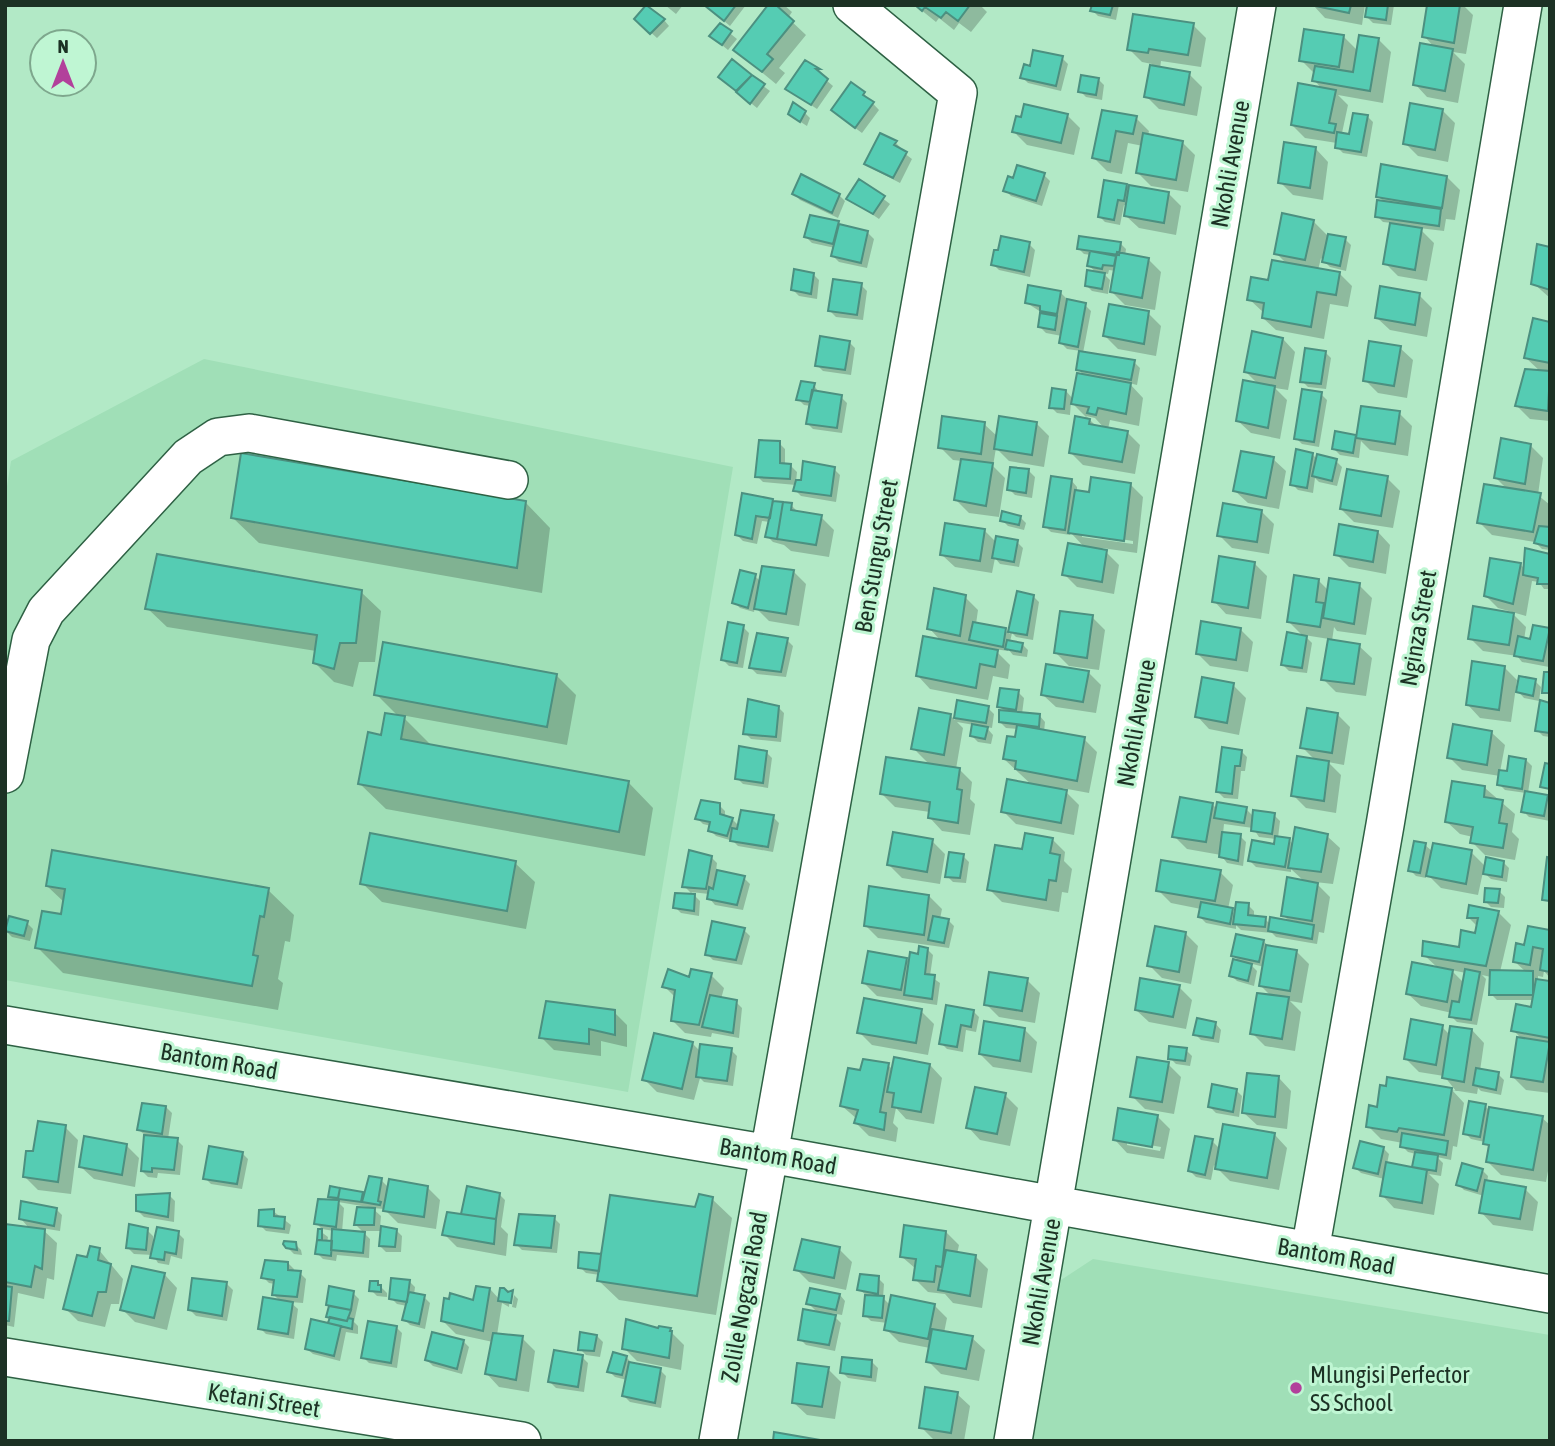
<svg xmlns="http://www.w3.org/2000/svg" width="1555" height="1446" font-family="'Asap Condensed',sans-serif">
<rect width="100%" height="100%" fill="#b2e9c6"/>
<path fill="#a0dfb7" d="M204,359L733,467L628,1092L5,980V499L11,461Z
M1093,1259L1550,1335V1441H1033L1061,1280Z"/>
<path fill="#0003" fill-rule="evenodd" d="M665,5H683L676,14Z
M705,5H746L730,26Z
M770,5H784L792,12L788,18L806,35L779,68L785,73L776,84L735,50Z
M915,5H980L987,12L971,32L959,23L954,30L939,18L936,22Z
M1093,5H1119L1116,20L1098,16L1092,10Z
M1313,5H1365L1362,25L1325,18Z
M1369,5H1394L1391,25L1373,23L1367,17Z
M1429,5H1463L1473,15L1466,54L1453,52L1465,64L1458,103L1427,97L1415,84L1435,48L1424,36Z
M636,19L664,20L669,26L657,38Z
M1193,25L1206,38L1201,67L1161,61L1160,69L1189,74L1202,87L1197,116L1159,109L1146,96L1152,64L1142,62L1129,49Z
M721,26L737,39L728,50L711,36Z
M1344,37L1358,51L1378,39L1391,52L1383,103L1338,95L1348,105L1342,133L1345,135L1351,136L1367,116L1373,122L1367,157L1343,153L1337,147V143L1305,138L1292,125L1323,90L1314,80V73L1301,60Z
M1062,58L1068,64L1061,91L1028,83L1022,77L1031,68Z
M732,62L770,91L757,108L726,83Z
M805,63L819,70L823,75H820L833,86L817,109L787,89Z
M1098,79L1104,85L1102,100L1086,97L1080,91Z
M864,94L879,110L862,133L839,116Z
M1442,110L1455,123L1448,162L1418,156L1405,143Z
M804,112L810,118L807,126L796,119Z
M1103,112L1136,118L1149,131L1148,136L1182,142L1195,155L1188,192L1151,186L1138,173L1143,146L1128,143L1122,174L1107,171L1094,158Z
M1067,115L1080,128L1074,155L1027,145L1014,132Z
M895,142L901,148L900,150L912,159L900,183L873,169L867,163Z
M1316,149L1328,162L1323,200L1293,195L1280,182Z
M1044,175L1050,181L1042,206L1011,196L1005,190L1014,180Z
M1447,177L1460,190L1455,220L1446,219L1444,231L1419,228L1434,243L1427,281L1398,276L1385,263L1392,223L1383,222L1377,216L1384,202L1378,196Z
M860,181L890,204L879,219L848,198Z
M1127,186L1130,189L1168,193L1181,206L1176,235L1139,228L1126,216L1127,206L1124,205L1120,225L1105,222L1099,216Z
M794,194L839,195L845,201L838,218L800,200Z
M811,217L868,233L874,239L867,268L839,262L833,256L835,248L812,243L806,237Z
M1313,221L1327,235L1345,239L1351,245L1346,271L1330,267L1321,258L1318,270L1339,273L1352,286L1348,307L1330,304L1324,339L1276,330L1263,318L1264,313L1249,299L1287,264L1276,253Z
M1120,243L1126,249L1125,256L1148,259L1161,272L1155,310L1125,305L1112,292L1116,271L1109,270L1108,274L1103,273L1110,280L1108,294L1092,291L1086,285L1097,273L1089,266L1091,255L1084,254L1078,248Z
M1029,244L1035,250L1030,277L999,270L993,264Z
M1550,248V298L1533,283Z
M813,274L819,280L817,299L799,296L793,290Z
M861,285L867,291L863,320L836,317L830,311Z
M1061,293L1067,299L1066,301L1085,305L1091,311L1083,353L1134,362L1140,368L1137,385L1129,383L1143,398L1139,426L1110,420L1108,429L1127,432L1140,445L1135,474L1083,465L1070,452L1089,420L1071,402L1070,415L1057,413L1051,407L1066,391L1073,399L1085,377L1078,369L1081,351L1067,349L1061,343L1062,336L1046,333L1040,327L1047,316L1027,303ZM1086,416L1095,418L1105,429L1097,427Z
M1419,295L1432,308L1427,337L1390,330L1377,318Z
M1148,313L1161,326L1156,356L1118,349L1105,336Z
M1550,323V421L1530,419L1517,406L1541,372L1526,358Z
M1283,339L1295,352L1288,390L1275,388L1287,400L1280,439L1251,433L1238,421L1259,385L1246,372Z
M849,342L855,348L851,375L823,371L817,365Z
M1400,348L1413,360L1407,398L1378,393L1365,380Z
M1325,352L1331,358L1326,389L1308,387L1302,381Z
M814,385L819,393L841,397L847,403L842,433L813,429L807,423L811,406L804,405L798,399Z
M1321,394L1327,400L1319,447L1302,444L1296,438Z
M1362,408L1399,413L1412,426L1408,456L1370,450L1361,441L1359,458L1340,455L1334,449L1355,436L1357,438Z
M1036,423L1049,436L1044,467L1009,461L996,448L993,466L1005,478L999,517L969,513L956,500L962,461L953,460L940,447L984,424L998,437Z
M779,443L785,449V465L791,466L797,472L796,482H802L834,469L840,475L836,502L801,496L795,490L796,485L763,482L757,476Z
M1530,445L1543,458L1538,495L1550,505V550L1542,549L1535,542L1492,535L1479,522L1508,490L1496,478Z
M1312,454L1317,459L1336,461L1342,467L1337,486L1319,482L1315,478L1313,493L1298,490L1292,484Z
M1273,459L1286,471L1279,509L1248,503L1235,491Z
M1029,471L1035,477L1032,498L1015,495L1009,489Z
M1387,478L1400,491L1393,528L1354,522L1341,509Z
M1071,480L1077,487V492L1090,494L1130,484L1143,497L1137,553L1102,548L1119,565L1114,594L1077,587L1064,574L1086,549L1071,533L1070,535L1051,532L1045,526ZM1082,533L1133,541V544L1082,537Z
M743,495L791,505L799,513L821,517L834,530L829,557L791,551L784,545L773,542L767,536L770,522L762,521L757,544L743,541L737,535Z
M525,502L550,528L542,593L259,543L233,518Z
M1261,511L1274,524L1269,554L1232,548L1219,535Z
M1020,517L1026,523L1024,530L1008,526L1002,520Z
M984,530L997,543L1017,542L1023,548L1019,567L1000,564L995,558L992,573L955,567L942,555Z
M1378,532L1390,545L1386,574L1349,567L1336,554Z
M1550,556V589H1544L1539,582L1532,581L1526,616L1498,608L1485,595L1520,564L1525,569Z
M1254,563L1267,576L1261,619L1226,614L1214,601Z
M793,571L806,584L799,626L769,621L755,607L754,612L740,608L734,602L755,576L761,582Z
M1318,580L1329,591L1359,585L1372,598L1366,635L1337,631L1334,627L1332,641L1359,646L1372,658L1366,696L1336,692L1323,679L1329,639L1304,635L1312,643L1307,673L1289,671L1283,665L1304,637L1289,622Z
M361,592L381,611L375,662H359L353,687L334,682L314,662L316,651L167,627L147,608Z
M1018,593L1033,596L1039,602L1033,640L1016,637L1012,633L1010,642L1022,644L1028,650L1027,657L1013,655L1008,649V651L994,649L1010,665L1008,679L993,676L988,700L930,689L918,676L942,642L929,628L965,597L978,610L976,624L1005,630L1010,634Z
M1511,612L1526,627L1524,640L1531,641L1550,630L1549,667L1522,662L1517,656L1483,651L1470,638Z
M1092,617L1105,630L1099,670L1069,666L1056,653Z
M743,627L749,633L743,668L729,666L723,660Z
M1240,629L1253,642L1248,672L1210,666L1197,653Z
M787,640L793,646L786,677L757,674L751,668Z
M1504,667L1517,680L1511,722L1480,718L1468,705Z
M1088,672L1101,685L1096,713L1056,707L1043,695Z
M556,675L576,695L567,745L401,715L430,744V746L628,782L653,808L645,856L386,809L360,784L383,737L399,717L376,694Z
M1535,681L1541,687L1539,701L1524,698L1516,689Z
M1233,685L1246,698L1239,735L1209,729L1197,716Z
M1018,692L1024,698L1022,714L1039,715L1045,722L1044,732L1084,739L1097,752L1089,793L1062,788L1079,805L1074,835L1016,824L1003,811L1033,786L1004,759L1016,739L1018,729L1006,728L1000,722L1005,712L999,706Z
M958,702L988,708L994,714L992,728L986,727L993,735L991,744L978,742L972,736L974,725L957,722L963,728L956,769H959L972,782L970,799L975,804L970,835L942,831L930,818V812L895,807L882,794L930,765L913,748L950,715L955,720Z
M1550,705V737L1543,736L1537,730Z
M778,707L784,713L781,742L751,739L745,733Z
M1337,714L1350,727L1344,765L1328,762L1341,775L1336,813L1306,808L1293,795L1315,760L1302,747Z
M1492,733L1505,745L1500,772L1509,773L1526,760L1532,766L1528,793L1550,797V821L1529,817L1523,811L1526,793L1505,790L1499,784L1500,776L1462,770L1449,757Z
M1241,751L1247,757L1245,771H1241L1238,799L1224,798L1218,792Z
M766,752L772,758L768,788L743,784L737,778Z
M1485,788L1515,814L1512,832L1519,839L1515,860L1485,855L1472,842L1473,837L1460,834L1447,822Z
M719,805L725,811V818L732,819L740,827L773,817L779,823L773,852L738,846L733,841L716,836L710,830L711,826L703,824L697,818Z
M1213,805L1217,809H1246L1254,817L1274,815L1280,821L1278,838L1289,840L1294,845L1327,836L1340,848L1333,884L1315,882L1330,897L1324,933L1319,932L1317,944L1276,937L1272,933L1241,930L1236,925V929L1206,923L1200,917L1201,909L1171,903L1158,890L1220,872L1233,885L1228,909L1236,914L1248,905L1254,911V918L1265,919L1271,925L1290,922L1283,915L1305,882L1291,869V872L1256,867L1250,861L1276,846V839L1259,837L1253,828L1224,824L1223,834L1240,836L1246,842L1243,866L1227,863L1221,855L1187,849L1174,836Z
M1052,839L1065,852L1064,861L1072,869L1068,893L1062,892L1059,912L1002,902L989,889L1024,851Z
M932,841L945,854L940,884L902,878L889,865Z
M1425,845L1433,852H1471L1486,867L1503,862L1509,868L1507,882L1491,879L1483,872L1478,895L1441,888L1426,873V878L1416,876L1410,870Z
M963,856L969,862L966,883L953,882L947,876Z
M711,857L717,863L716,871L744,878L750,884L743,910L715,905L709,898V894L691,892L700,901L699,916L681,913L675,907L693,895L684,886Z
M515,863L535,882L526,929L382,902L362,883Z
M47,886L268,890L294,915L290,942L285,941L278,979L283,983L278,1010L63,973L37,947L62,916L65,903Z
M1499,891L1505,897L1504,908L1491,907L1485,901Z
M929,896L942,909L940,919L948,920L954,926L949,948L878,938L865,925Z
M1498,912L1511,925L1500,972H1526L1514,961L1526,947L1550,932V978L1544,971L1543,977L1538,976V981L1550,983V1093L1526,1090L1513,1077L1522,1039L1513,1030L1533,1009L1534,1000H1497L1491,994V977L1482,975L1486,979L1477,1025L1457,1022L1451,1016L1452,1013L1421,1006L1408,994L1438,968L1424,955L1460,949L1476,935L1478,927L1469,918ZM1451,970L1466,973L1464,983Z
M27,923L33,929L30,941L12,937L6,931Z
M744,930L750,936L742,965L713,960L707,954Z
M1185,933L1198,946L1191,984L1162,978L1149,965Z
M1263,941L1270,947L1296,951L1309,964L1302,1003L1290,1001L1301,1012L1295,1051L1265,1046L1252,1033L1272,997L1261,986L1264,967L1249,963L1257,971L1254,986L1237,981L1231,975L1241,963L1233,955Z
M927,949L933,955L930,976L940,983L937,1005L877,996L864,983L906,959L910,964Z
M711,975L724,988L721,999L736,1002L742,1008L739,1038L712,1033L711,1037L685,1033L672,1020L676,998L664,986Z
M1027,980L1040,993L1035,1023L999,1017L986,1004Z
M1179,987L1192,1000L1186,1029L1149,1022L1136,1010Z
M921,1011L934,1024L928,1055L872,1045L859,1032Z
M973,1011L979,1017L976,1032L966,1030L963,1052L947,1049L941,1043Z
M614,1012L627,1025V1047L601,1041V1056L554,1050L541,1037Z
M1215,1023L1221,1030L1219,1043L1201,1040L1195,1034Z
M1442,1027L1450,1035L1472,1030L1484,1043L1480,1071L1498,1074L1504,1080L1501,1095L1481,1091L1478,1088L1477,1094L1452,1090L1464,1103L1457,1147L1453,1146L1451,1160L1437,1157L1443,1163L1441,1176L1429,1174L1439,1184L1434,1215L1394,1208L1382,1195L1384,1179L1361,1173L1355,1167L1383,1148L1389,1154L1387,1164L1413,1169L1416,1154L1408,1152L1402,1146L1403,1143L1381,1139L1368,1126L1387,1088L1389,1079L1456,1091L1444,1076L1419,1072L1406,1059Z
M1024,1029L1037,1042L1032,1073L993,1067L980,1054Z
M692,1043L701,1052L731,1050L737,1056L733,1086L704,1082L700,1078L694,1100L657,1092L644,1079Z
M1186,1050L1192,1056L1190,1066L1176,1064L1170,1058Z
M1168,1064L1181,1077L1174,1114L1145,1109L1132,1096Z
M888,1065L893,1070L930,1065L942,1078L934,1124L906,1119L896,1108L893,1123L898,1128L896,1142L869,1136L856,1123L857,1119L842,1106L862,1072Z
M1279,1078L1291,1091L1287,1129L1257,1125L1244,1113Z
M1236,1090L1242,1096L1239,1117L1216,1113L1210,1107Z
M1005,1095L1018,1108L1010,1146L980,1140L968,1127Z
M1485,1106L1490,1111L1542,1118L1550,1125V1160L1546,1182L1501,1175L1488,1162L1490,1149L1485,1142L1471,1139L1465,1133Z
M166,1107L172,1113L168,1139L177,1140L183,1146L180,1175L158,1173L157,1178L148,1177L142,1171L146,1136L139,1130Z
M1157,1116L1170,1129L1164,1159L1127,1153L1115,1140ZM1127,1141L1161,1147L1160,1151L1127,1145Z
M65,1127L78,1140L71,1194L38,1190L25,1177L34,1153Z
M1275,1135L1287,1148L1279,1190L1230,1181L1214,1165L1211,1180L1196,1177L1190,1171L1212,1141L1220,1149Z
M126,1145L139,1158L135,1187L94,1179L81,1167Z
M242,1153L248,1159L242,1189L211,1184L205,1178Z
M1482,1170L1488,1176L1487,1183L1525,1189L1538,1202L1533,1231L1493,1225L1481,1212L1484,1196L1464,1190L1458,1184Z
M381,1180L389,1188L427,1187L440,1200L436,1229L398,1223L384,1209L372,1208L381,1216L380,1228L396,1230L402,1236L401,1252H386L380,1246L382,1231H362L356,1225L368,1207L338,1202L344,1208L342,1232L364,1233L370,1239L369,1258L337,1255L336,1261L323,1259L317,1253L320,1231L328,1237L327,1243H333L334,1231L322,1229L316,1223L336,1202L330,1196L331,1188L366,1195Z
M499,1194L505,1200L501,1227L508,1234L506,1256L457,1247L444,1234L467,1217L463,1213Z
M169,1195L175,1201L174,1222L144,1217L138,1211Z
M712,1199L732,1218L716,1315L619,1300L599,1281L600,1275L586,1273L580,1267L581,1253L603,1256L696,1209Z
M56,1209L62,1215L60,1231L41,1228L57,1243L54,1280L47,1278L44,1299L18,1293L14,1327L5,1325V1226L30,1229L21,1219Z
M273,1211L291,1225L289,1234L266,1231L260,1225Z
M554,1218L560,1224L557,1253L522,1250L516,1244Z
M147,1230L153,1236V1244L155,1245L178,1233L184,1239L182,1259L171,1256L169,1265L158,1263L153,1255L134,1254L128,1248Z
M946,1232L959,1245L957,1254L975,1256L988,1269L982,1308L953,1303L945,1294L928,1292L915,1279L916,1269L901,1256Z
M295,1244L301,1250L302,1255L294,1254L287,1247Z
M839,1249L852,1262L846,1290L809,1282L796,1269Z
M99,1250L123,1279L119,1304H111L105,1327L78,1321L65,1308L89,1259Z
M288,1263L294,1269L293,1272L300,1273L306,1279L303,1303L290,1302L298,1309L294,1339L266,1334L260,1328L281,1302L274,1295L275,1284L269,1283L263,1277Z
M133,1269L165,1275L177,1288L167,1330L135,1322L122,1309Z
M878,1278L884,1284L883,1298L891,1306L934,1305L947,1318L944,1333L972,1338L985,1350L979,1381L941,1374L928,1361L930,1348L899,1342L886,1329L888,1323L871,1321L865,1315L867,1296L859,1289Z
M409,1281L415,1287L414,1295L424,1297L430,1303L425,1329L410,1325L404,1319L407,1306L397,1304L391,1298Z
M377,1283L387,1293V1297L377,1296L371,1290Z
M227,1284L233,1290L227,1321L196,1316L190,1310Z
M490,1289L500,1300L510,1293L509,1307L502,1303L497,1335L522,1338L535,1351L529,1392L499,1387L487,1374L493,1342L456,1334L443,1321L475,1302Z
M353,1293L359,1299L354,1322L358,1326V1334L346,1332L340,1361L313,1354L306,1348L329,1325L331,1307L328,1304Z
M512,1293L518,1299L516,1308L512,1307L514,1295Z
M840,1295L845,1301L842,1315L831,1313L841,1323L835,1351L806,1345L800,1339L818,1313L808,1303Z
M396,1327L402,1333L397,1368L369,1363L363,1357Z
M671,1332L684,1345L681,1370L637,1361L624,1348Z
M597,1336L603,1342L600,1357L586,1355L580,1349Z
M463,1341L469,1347L462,1374L433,1366L427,1360Z
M582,1357L588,1363L584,1392L556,1388L550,1382Z
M626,1357L632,1363L660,1370L666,1376L661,1408L630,1402L624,1396L627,1380L615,1377L609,1371Z
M872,1362L878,1368L876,1382L848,1378L842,1372Z
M828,1369L841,1382L835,1419L807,1415L794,1403Z
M957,1394L970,1406L964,1441L934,1440L921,1427Z"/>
<path fill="#55ccb3" stroke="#4c9080" stroke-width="2" d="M646,5L665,19L650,34L634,19Z
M704,5H736L724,21Z
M768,5H776L794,21L767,54L773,59L762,72L733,50Z
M915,5H970L958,21L946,12L941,18L925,7L922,11Z
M1092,5H1113L1110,15L1090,11Z
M1311,5H1351L1349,13Z
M1367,5H1388L1386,20L1365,17Z
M1427,5H1460L1454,43L1422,37Z
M1133,14L1194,23L1188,55L1149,49L1148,53L1127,50Z
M720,23L732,31L722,45L709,36Z
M1304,29L1344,35L1339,67L1299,61Z
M1359,35L1379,38L1370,91L1312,81L1315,66L1353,72Z
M1420,43L1453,49L1445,91L1413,85Z
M1033,50L1063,56L1056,86L1020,78L1024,64L1030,66Z
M732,59L752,75L736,91L718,77Z
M805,60L820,69H816L828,79L811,105L785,89Z
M1150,65L1190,72L1184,105L1144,97Z
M752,75L765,84L750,104L736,92Z
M1081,75L1099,78L1096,95L1078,92Z
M851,82L865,92L863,95L874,102L855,128L831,110Z
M1298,83L1336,90L1329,123L1336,124L1334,133L1291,125Z
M793,102L806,111L800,122L788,114Z
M1410,103L1443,109L1435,150L1403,144Z
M1024,104L1068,114L1061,143L1012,132L1016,116L1021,117Z
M1102,110L1137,116L1133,134L1116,131L1110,162L1092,158Z
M1353,113L1368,115L1361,152L1335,148L1337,132L1349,134Z
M880,133L897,141L894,145L907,152L893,178L864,164Z
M1143,133L1183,141L1176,180L1136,173Z
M1284,142L1316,147L1310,188L1278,183Z
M1381,164L1447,176L1442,208L1376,197Z
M1017,165L1045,173L1036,201L1003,191L1008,176L1013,178Z
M801,174L840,194L832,213L792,194Z
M859,179L885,196L873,214L846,199Z
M1104,180L1127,184L1124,201L1118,200L1114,220L1098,217Z
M1129,185L1169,192L1164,223L1124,216Z
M1377,200L1441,209L1439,226L1375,217Z
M1282,213L1314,220L1305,260L1274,254Z
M810,215L839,221L833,244L804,237Z
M1390,223L1422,228L1415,270L1383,264Z
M839,224L868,231L861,263L831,256Z
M1328,234L1346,237L1340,266L1322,262Z
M1001,236L1030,242L1024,272L991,265L994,250H998Z
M1079,236L1121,242L1119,255L1077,249Z
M1537,244L1550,247V290L1531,284Z
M1090,251L1116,256L1114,266L1103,265L1102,269L1087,266Z
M1117,252L1149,258L1142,298L1110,292Z
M1272,260L1340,272L1336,295L1317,292L1311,327L1262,318L1264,303L1247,300L1251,277L1268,280Z
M794,269L814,273L811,294L791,290Z
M1087,270L1105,273L1102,289L1085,286Z
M833,279L862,283L857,315L828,311Z
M1028,285L1061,291L1057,314L1040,311V306L1025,303Z
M1380,286L1420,293L1415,325L1375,318Z
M1067,299L1086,303L1078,347L1059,343Z
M1109,304L1149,311L1144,344L1103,336Z
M1040,313L1057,316L1055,330L1038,327Z
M1533,318L1550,322V363L1524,358Z
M1252,331L1283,338L1275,378L1244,372Z
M820,336L850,341L845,370L815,366Z
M1369,341L1401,346L1394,386L1363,381Z
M1305,348L1326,351L1321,384L1300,382Z
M1079,351L1135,360L1131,380L1076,370Z
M1525,369L1550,371L1548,411L1515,406Z
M1077,373L1131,383L1126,414L1098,408L1096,415L1087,413L1089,407L1071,404Z
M1243,380L1275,386L1268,428L1236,421Z
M801,381L815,383L810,402L796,400Z
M1052,388L1066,390L1064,409L1049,408Z
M1302,389L1322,392L1314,442L1294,439Z
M812,390L842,395L837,428L806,424Z
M1361,406L1400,411L1395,444L1356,438Z
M942,416L985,422L981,454L938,448Z
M999,416L1037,422L1032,455L994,449Z
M1075,416L1090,419L1089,424L1128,431L1122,462L1069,453Z
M1335,431L1356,435L1353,453L1332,449Z
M1501,438L1531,444L1525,484L1494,478Z
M759,440L780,441V463L791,464L790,479L755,477Z
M1296,449L1313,453L1307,488L1290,485Z
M1241,451L1274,457L1266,498L1233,491Z
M241,453L526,501L517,568L231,518Z
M1317,454L1337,459L1332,481L1312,476Z
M961,459L993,463L986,506L954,500Z
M803,461L835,467L831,496L793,491L796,480H801Z
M1010,467L1029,469L1026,493L1007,490Z
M1347,469L1388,476L1381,516L1340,509Z
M1051,476L1072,479L1065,530L1043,527Z
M1091,477L1131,483L1124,541L1068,533L1075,490L1089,492Z
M1484,484L1541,493L1533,532L1477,523Z
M742,493L773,499L770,518L756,516L752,539L735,535Z
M773,501L783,502L777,539L765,537Z
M783,502L792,503L791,510L822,515L816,545L777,539Z
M1223,503L1262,510L1257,542L1217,536Z
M1002,511L1021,516L1019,525L1000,521Z
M945,523L985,529L980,561L940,555Z
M1339,524L1378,531L1373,562L1334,555Z
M1539,526L1550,527V547L1534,543Z
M996,536L1018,540L1014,562L992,558Z
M1068,543L1107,550L1102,582L1062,575Z
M1525,548L1550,554V584H1537L1538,578L1523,575Z
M157,554L362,590L356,643H340L334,669L313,663L317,635L145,609Z
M1219,556L1255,562L1248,608L1212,602Z
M1490,558L1521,563L1513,604L1484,596Z
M762,566L794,570L786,614L754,609Z
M740,570L756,574L748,608L732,603Z
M1294,575L1319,579L1316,602L1324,603L1320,627L1287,622Z
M1329,578L1360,583L1354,624L1323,618Z
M934,588L966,595L960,636L927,629Z
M1017,591L1034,595L1027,635L1008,632Z
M1473,606L1514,613L1509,645L1468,639Z
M1060,611L1093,615L1087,658L1054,653Z
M1201,621L1241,628L1236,660L1196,654Z
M728,622L744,625L737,663L721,660Z
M973,622L1006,628L1003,647L969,640Z
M1533,625L1550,628L1543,661L1514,656L1518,636L1530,639Z
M1287,632L1307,636L1302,668L1281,665Z
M757,633L788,638L781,672L749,668Z
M923,636L998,650L995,667L980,664L976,688L916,676Z
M1328,639L1360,644L1354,684L1321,680Z
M1007,640L1023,643L1021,652L1005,649Z
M383,642L557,674L547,727L374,695Z
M1472,661L1505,666L1499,710L1466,705Z
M1046,664L1089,671L1083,702L1041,695Z
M1544,672H1550V693H1542Z
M1519,676L1536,679L1533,696L1516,692Z
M1202,677L1234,683L1227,723L1195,717Z
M1000,688L1019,690L1016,710L997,707Z
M748,699L779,706L776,737L743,734Z
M957,700L989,706L986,723L954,718Z
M1540,700L1550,703V733L1535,731Z
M919,708L951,714L944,755L911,749Z
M1307,708L1338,713L1332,753L1300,748Z
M999,710L1040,714L1039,727L999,722Z
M385,713L405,716L401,739L629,781L619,832L358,784L368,732L381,735Z
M972,724L988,727L985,739L970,736Z
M1453,724L1492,731L1487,765L1447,758Z
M1017,725L1085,737L1077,781L1015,769L1016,761L1003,759L1007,736L1015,737Z
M739,746L767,751L763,783L735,779Z
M1222,747L1242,750L1240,766H1235L1232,794L1216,792Z
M1297,756L1329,761L1324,801L1291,796Z
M1509,756L1526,759L1522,789L1497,785L1499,770L1507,771Z
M886,757L960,768L957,789L962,790L958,823L928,818L930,802L880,794Z
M1545,763L1550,764V789L1540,787Z
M1007,779L1067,790L1061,823L1001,812Z
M1452,781L1485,786L1484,797L1503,800L1499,823L1507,824L1503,848L1470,843L1473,827L1445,822Z
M1525,791L1548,795L1544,816L1521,812Z
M1180,797L1213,803L1206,842L1172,837Z
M701,800L720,803V814L733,818L727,836L708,831L710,822L695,819Z
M1217,802L1247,807L1244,823L1214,818Z
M741,810L774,815L768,847L730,841L732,828L737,829Z
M1253,810L1275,813L1272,834L1251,831Z
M1295,827L1328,834L1321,872L1288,868Z
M893,832L933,839L927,872L887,865Z
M1222,832L1241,834L1238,861L1219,857Z
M370,833L516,861L507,911L360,884Z
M1025,833L1053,838L1050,853L1060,855L1056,881L1049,880L1046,900L987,890L995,845L1022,849Z
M1275,836L1290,838L1285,867L1248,861L1252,840L1274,844Z
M1414,841L1426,843L1420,873L1408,871Z
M1433,843L1472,850L1466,884L1426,876Z
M52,850L269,888L264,917L260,916L253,955L258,956L252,986L35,948L42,911L61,914L65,889L46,886Z
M689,850L712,856L706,889L682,887Z
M949,852L964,854L960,878L945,877Z
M1486,857L1504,861L1502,877L1483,874Z
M1547,857L1550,858V901L1542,900Z
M1161,860L1221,870L1215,901L1156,891Z
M717,870L745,876L737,905L707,899L709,887L713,889Z
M1287,877L1318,883L1312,921L1281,916Z
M869,886L929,895L924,935L864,926Z
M1485,888L1500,889L1498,903L1484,902Z
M675,893L695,894L694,911L673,908Z
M1201,902L1233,908L1230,924L1198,917Z
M1236,902L1249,903L1248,915L1266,917L1265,927L1233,924Z
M1469,905L1499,911L1486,966L1422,956L1423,941L1459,947L1461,930L1475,933L1478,918H1467Z
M9,916L28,921L24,936L5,931Z
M933,916L949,919L944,943L928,940Z
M1270,917L1314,925L1312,939L1268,931Z
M712,921L745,928L736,960L705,955Z
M1155,926L1186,932L1179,972L1147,966Z
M1528,926L1550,930V972L1540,970L1543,949L1533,947L1530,965L1513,962L1516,943L1524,945Z
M1236,934L1264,940L1259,962L1231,956Z
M1266,945L1297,950L1290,991L1259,986Z
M919,946L928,948L925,974L935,975L932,999L904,995L910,952L918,954Z
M868,951L907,958L901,990L862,983Z
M1233,959L1252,964L1248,981L1229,976Z
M1412,962L1453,970L1447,1002L1406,994Z
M668,969L689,977L691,969L712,973L699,1025L671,1021L675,990L662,987Z
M1465,969L1480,972L1471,1020L1449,1017L1452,1001L1459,1002Z
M1490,970L1533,971V995H1489Z
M989,972L1028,978L1022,1011L984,1005Z
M1140,978L1180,985L1173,1017L1135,1010Z
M1536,979L1550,981V1038L1511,1031L1516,1004L1531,1007Z
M1257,993L1289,997L1282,1039L1250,1034Z
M710,995L737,1000L733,1033L702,1027Z
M864,998L922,1009L916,1043L857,1033Z
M546,1001L615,1010V1035L589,1029V1044L539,1038Z
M946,1005L974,1010L971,1027L961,1025L957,1047L939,1044Z
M1197,1018L1216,1022L1213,1038L1193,1035Z
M1411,1019L1443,1025L1436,1065L1404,1059Z
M984,1021L1025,1028L1020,1061L979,1054Z
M1450,1026L1472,1029L1464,1082L1442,1078Z
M654,1033L693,1042L682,1089L642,1080Z
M1517,1037L1550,1042L1543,1082L1511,1077Z
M700,1044L732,1048L727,1081L696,1077Z
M1169,1046L1187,1048L1185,1061L1168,1059Z
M894,1057L930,1064L921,1112L892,1107L894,1093L887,1092Z
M1137,1057L1169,1062L1162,1102L1130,1097Z
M863,1059L889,1063L880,1112L886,1113L884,1130L854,1123L858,1110L840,1106L848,1068L860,1070Z
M1476,1068L1499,1072L1496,1090L1473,1085Z
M1247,1073L1279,1076L1275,1117L1242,1113Z
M1387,1077L1452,1088L1444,1135L1399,1128L1397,1132L1366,1127L1369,1105L1377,1107L1380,1085L1386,1086Z
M1212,1084L1237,1089L1233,1112L1208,1107Z
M975,1087L1006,1093L997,1134L966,1128Z
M1469,1101L1486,1104L1480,1137L1463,1134Z
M142,1103L166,1106L162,1134L137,1130Z
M1489,1107L1543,1116L1533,1170L1486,1162L1489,1145L1483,1144Z
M1118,1108L1158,1115L1152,1147L1113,1140Z
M38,1121L66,1125L58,1182L23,1177L26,1151H33Z
M1223,1124L1275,1133L1267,1178L1215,1169Z
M1402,1133L1448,1141L1446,1155L1400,1147Z
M144,1135L178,1138L174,1170L152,1168V1172L141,1171Z
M84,1136L127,1144L122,1175L79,1167Z
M1195,1136L1213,1139L1205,1175L1188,1171Z
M1360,1141L1384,1147L1378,1174L1353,1168Z
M209,1146L243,1152L237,1184L203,1179Z
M1415,1152L1438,1155L1436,1171L1412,1167Z
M1386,1162L1427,1170L1422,1203L1380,1196Z
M1462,1163L1483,1169L1477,1191L1456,1185Z
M369,1176L382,1178L378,1201L381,1202L380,1205L362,1202Z
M389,1179L428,1186L424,1217L383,1211Z
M1485,1180L1526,1187L1520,1219L1479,1213Z
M330,1186L340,1188L338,1198L328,1197Z
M467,1186L500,1193L496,1219L461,1214Z
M340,1188L363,1192L361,1202L338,1199Z
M170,1193L168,1217L136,1211V1195Z
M699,1194L713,1197L697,1296L597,1281L610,1195L695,1207Z
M318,1199L339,1200L336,1227L314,1224Z
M21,1201L57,1208L54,1226L19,1219Z
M357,1207L375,1208L374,1225H354Z
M274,1209V1216L285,1217L284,1229L258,1226L259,1210Z
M447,1212L496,1219L494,1244L442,1235Z
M519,1214L555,1216L551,1248L514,1245Z
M5,1224L45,1229L42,1269L35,1266L31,1287L5,1282Z
M129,1224L148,1228L146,1250L126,1248Z
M904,1225L946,1231L942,1267L936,1266L934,1282L913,1280L916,1259L900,1257Z
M381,1226L397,1229L395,1247L379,1246Z
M157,1227L179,1231L176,1254L165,1252L164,1260L150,1258Z
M318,1229H322V1240H317Z
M332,1229L365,1232L363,1253L331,1250Z
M802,1239L840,1247L834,1278L794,1270Z
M317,1240L332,1241L331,1256L315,1254Z
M284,1241L296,1242L297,1250L286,1248L283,1244Z
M90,1246L100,1248L98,1260L111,1264L106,1292H98L92,1316L63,1309L77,1255L87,1257Z
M946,1250L976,1255L970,1296L938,1290Z
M579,1252L601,1254L599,1271L578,1268Z
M265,1260L288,1262V1270L301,1271L297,1297L272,1295L274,1280L261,1278Z
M132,1266L165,1273L154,1318L120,1310Z
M860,1274L879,1276L878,1294L857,1290Z
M192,1278L227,1282L222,1316L188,1310Z
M391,1278L410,1280L407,1302L389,1299Z
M370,1281H378V1285H381V1292L369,1291Z
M5,1286L12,1287L9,1321H5Z
M329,1286L354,1291L351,1310L326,1305Z
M476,1286L490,1288L483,1331L441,1321L444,1298L449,1299L450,1293L473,1300Z
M500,1288H504L508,1292L513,1290L511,1303L498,1301Z
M810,1288L840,1294L836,1310L806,1304Z
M409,1292L425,1295L419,1324L402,1320Z
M865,1295L884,1296L882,1318L863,1316Z
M891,1295L935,1304L928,1339L884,1330Z
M263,1297L293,1302L288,1334L258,1329Z
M329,1306L351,1310L347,1321L326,1317Z
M803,1309L836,1315L829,1345L798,1340Z
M330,1317L347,1321L348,1318L353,1319L352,1329L328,1323Z
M311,1319L341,1326L334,1356L305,1349Z
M626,1319L658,1328L659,1326L671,1328L670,1331H672L669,1358L622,1349Z
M368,1321L397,1326L391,1363L361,1358Z
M932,1329L973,1336L966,1369L926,1362Z
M432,1332L464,1340L457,1369L425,1360Z
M580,1332L597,1335L594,1351L578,1350Z
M493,1333L523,1336L516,1380L485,1374Z
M554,1350L583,1355L578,1387L548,1382Z
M613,1352L627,1356L622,1375L607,1372Z
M842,1357L872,1360L871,1377L840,1373Z
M629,1362L661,1368L655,1403L622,1396Z
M797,1363L829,1367L822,1407L792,1403Z
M925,1387L958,1392L951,1433L919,1428Z
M774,1432L826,1441H773Z"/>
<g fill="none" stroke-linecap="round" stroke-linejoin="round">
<defs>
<path id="minor" d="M5,774L31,640L46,611L188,457L218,437L249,433L509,480
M5,1025L770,1154L1550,1294
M1310,1251L1385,825L1523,5
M5,1357L522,1441
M718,1441L958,93L852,5
M1013,1441L1257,5"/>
</defs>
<use href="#minor" stroke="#2e6144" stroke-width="40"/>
<use href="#minor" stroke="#fff" stroke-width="37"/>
</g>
<circle fill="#b2409b" stroke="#bff6d3" stroke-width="2.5" cx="1296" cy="1388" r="7"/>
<g text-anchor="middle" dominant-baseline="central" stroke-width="6" stroke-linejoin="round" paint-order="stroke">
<g font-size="24" fill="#1c3124" stroke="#bff6d3">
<text transform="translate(1230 164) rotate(-80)">Nkohli Avenue</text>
<text transform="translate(876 556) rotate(-80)">Ben Stungu Street</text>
<text transform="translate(1418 628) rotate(-80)">Nginza Street</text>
<text transform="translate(1136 723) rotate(-80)">Nkohli Avenue</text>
<text transform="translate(219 1061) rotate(10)">Bantom Road</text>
<text transform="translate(778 1156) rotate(10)">Bantom Road</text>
<text transform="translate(1336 1256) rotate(10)">Bantom Road</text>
<text transform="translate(1041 1282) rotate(-80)">Nkohli Avenue</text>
<text transform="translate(744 1297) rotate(-80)">Zolile Nogcazi Road</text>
<text transform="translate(264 1400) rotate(9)">Ketani Street</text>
</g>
<g font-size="24" fill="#1c3124" stroke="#bff6d3" text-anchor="start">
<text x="1310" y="1374">Mlungisi Perfector<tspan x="1310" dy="28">SS School</tspan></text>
</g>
</g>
<rect width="1555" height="1446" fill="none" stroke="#1c3124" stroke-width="14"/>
<g transform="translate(63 63)"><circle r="33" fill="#bff6d3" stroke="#7ea78d" stroke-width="2"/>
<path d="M0-5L12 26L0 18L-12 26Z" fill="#b2409b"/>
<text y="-10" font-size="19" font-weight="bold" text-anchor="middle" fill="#1c3124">N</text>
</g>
</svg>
